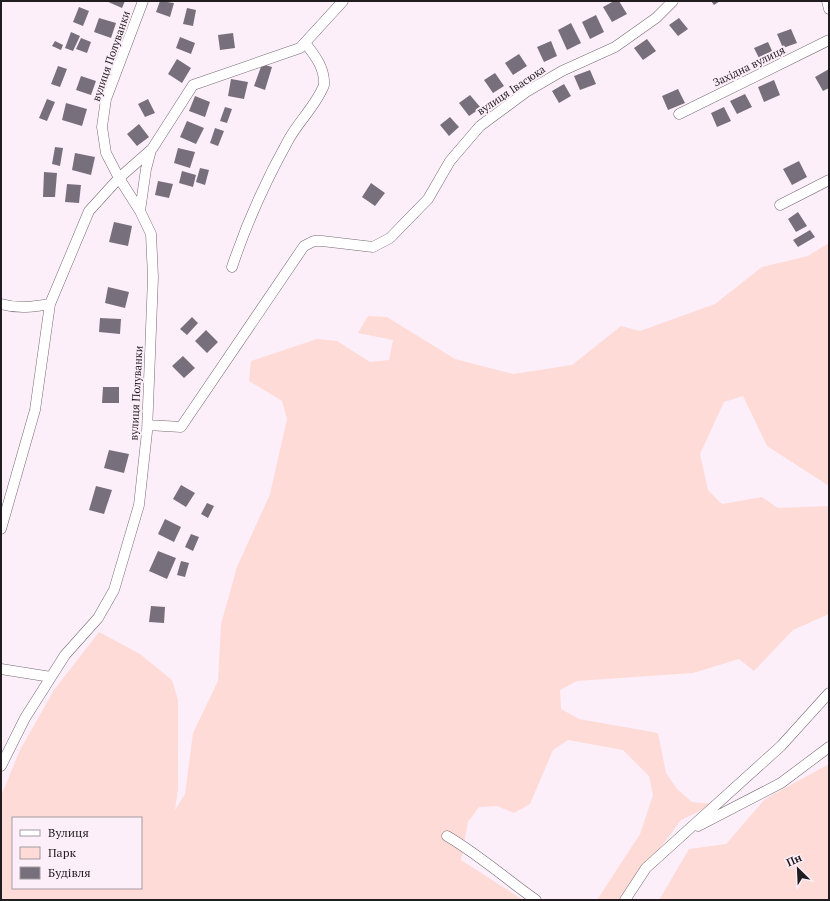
<svg xmlns="http://www.w3.org/2000/svg" width="830" height="901" font-family="'PT Serif',serif">
<rect width="100%" height="100%" fill="#fdeff9"/>
<path fill="#fedbd7" fill-rule="evenodd" d="M829,243V486L767,446L743,396L724,402L700,454L708,490L722,504L762,497L778,508L829,506V614L793,630L754,671L739,659L693,673L577,681L560,690L561,709L579,719L658,733L666,773L677,789L692,802L714,804L681,820L622,900H597L640,834L653,795L649,776L623,750L568,740L553,750L530,804L514,813L497,806L479,807L468,822L461,860L523,900H1V796L20,750L54,690L99,632L140,654L172,680L178,700V789L175,810L185,794L193,733L218,681L221,624L237,567L270,494L287,419L282,401L249,381L251,361L317,339L337,341L370,362L389,360L393,340L358,333L368,316L387,317L455,359L513,374L572,365L621,326L640,331L715,304L762,267L808,256ZM13,818H141V888H13Z
M829,764V900H659L689,849L726,844L765,799Z"/>
<path fill="#77707c" d="M106,1H125L122,8Z
M160,1L174,3L170,17L156,12Z
M614,1H619L627,14L612,22L603,7Z
M711,1H720L714,5Z
M79,7L89,11L83,26L73,22Z
M187,8L196,10L193,26L183,24Z
M596,15L604,32L590,39L582,22Z
M99,18L116,23L111,38L94,32Z
M679,18L688,29L678,36L669,25Z
M571,23L581,43L567,50L558,30Z
M791,29L797,43L783,48L777,34Z
M71,32L80,36L73,51L65,48Z
M233,33L235,48L220,50L218,35Z
M180,37L195,43L191,54L176,48Z
M81,38L91,42L87,53L76,49Z
M647,39L656,51L643,60L634,48Z
M55,41L63,45L61,50L52,46Z
M551,41L557,56L544,62L537,47Z
M768,42L774,55L761,62L754,48Z
M519,54L527,66L513,75L505,63Z
M177,59L191,68L182,83L168,74Z
M262,64L272,67L265,90L254,86Z
M58,66L67,69L60,87L51,84Z
M829,69V88L823,91L815,77Z
M590,70L596,84L580,90L574,76Z
M495,73L504,86L493,93L484,80Z
M81,76L96,81L91,95L76,90Z
M231,79L248,82L244,99L228,96Z
M774,80L780,95L764,102L758,87Z
M564,84L571,96L559,103L552,91Z
M678,89L685,103L668,110L662,96Z
M745,94L752,107L737,114L730,101Z
M470,95L481,108L469,116L459,103Z
M195,96L210,102L205,117L189,111Z
M47,99L55,102L47,121L39,118Z
M148,99L155,113L145,117L138,104Z
M66,103L87,109L82,126L62,120Z
M225,107L232,109L227,123L220,121Z
M724,107L731,121L717,127L711,113Z
M450,117L459,127L449,136L440,125Z
M187,121L204,128L196,144L180,137Z
M139,124L149,137L137,146L127,134Z
M215,128L224,131L218,146L210,143Z
M55,147L63,148L60,166L52,164Z
M178,148L195,152L190,168L174,163Z
M75,153L95,157L91,175L72,170Z
M799,161L807,177L792,185L783,169Z
M200,168L209,170L205,185L196,182Z
M182,171L196,175L193,187L179,183Z
M44,172L57,173L55,197H43Z
M158,181L173,184L169,198L155,195Z
M371,183L385,193L375,206L362,197Z
M67,184L81,185L79,203L65,202Z
M798,212L807,226L796,232L788,219Z
M114,222L132,226L128,246L109,242Z
M810,230L815,237L798,247L793,240Z
M108,287L129,292L125,308L105,303Z
M192,317L198,323L187,335L180,329Z
M100,318L121,319L120,334L99,332Z
M206,330L218,342L207,353L195,341Z
M183,356L195,368L184,378L172,366Z
M103,387H119V403H102Z
M109,450L129,454L124,473L104,468Z
M181,485L195,493L186,507L173,499Z
M96,486L112,490L104,514L89,510Z
M207,503L214,506L208,518L201,514Z
M165,519L181,527L174,542L158,534Z
M191,534L199,537L193,551L185,547Z
M158,551L176,558L167,579L149,571Z
M181,561L189,563L185,577L177,575Z
M151,606L165,607L164,623L149,622Z"/>
<g fill="none" stroke-linecap="round" stroke-linejoin="round">
<defs>
<path id="minor" d="M827,1L829,9
M679,114L829,40
M780,205L829,180
M140,211L146,169L151,150
M232,267C247,222 266,180 289,139C299,121 317,104 324,85C325,68 315,56 306,44
M1,304C19,309 32,307 50,304
M148,425L181,427L304,246L314,241H322L373,247L390,238L428,199L450,161L480,126L526,92L562,71L615,47L656,18L673,1
M1,529L35,410L50,304L89,211L119,178L152,149L193,85L300,48L343,1
M1,669L51,677
M1,766L25,718L65,655L98,618L114,590L139,505L147,432L153,277L151,234L140,211L119,178L106,153L102,127L106,99L143,1
M698,826L781,783L829,747
M447,836C478,854 506,879 536,900
M625,900L646,868L781,746L829,693"/>
</defs>
<use href="#minor" stroke="#756971" stroke-width="11"/>
<use href="#minor" stroke="#fff" stroke-width="10"/>
</g>
<g text-anchor="middle" dominant-baseline="central" stroke-width="4" stroke-linejoin="round" paint-order="stroke">
<g font-size="11" fill="#201c1f" stroke="#fdeff9">
<text transform="translate(111 56) rotate(-71)">вулиця Полуванки</text>
<text transform="translate(749 66) rotate(-26)">Західна вулиця</text>
<text transform="translate(511 90) rotate(-34)">вулиця Івасюка</text>
<text transform="translate(136 393) rotate(-87)">вулиця Полуванки</text>
</g>
</g>
<rect width="830" height="901" fill="none" stroke="#201c1f" stroke-width="4"/>
<rect x="12" y="817" width="130" height="72" fill="#fdeff9" stroke="#a59ba2"/>
<rect x="20" y="830" width="20" height="6" fill="#ffffff" stroke="#a59ba2"/>
<text x="48" y="837" font-size="12" fill="#201c1f">Вулиця</text>
<rect x="20" y="847" width="20" height="12" fill="#fedbd7" stroke="#a59ba2"/>
<text x="48" y="857" font-size="12" fill="#201c1f">Парк</text>
<rect x="20" y="867" width="20" height="12" fill="#77707c" stroke="#a59ba2"/>
<text x="48" y="877" font-size="12" fill="#201c1f">Будівля</text>
<g transform="translate(798 869) rotate(336)" stroke="#fdeff9" stroke-width="3" paint-order="stroke">
<path d="M0-3L7 15L0 10L-7 15Z" fill="#201c1f"/>
<text y="-6" font-size="11" font-weight="bold" text-anchor="middle" fill="#201c1f">Пн</text>
</g>
</svg>
